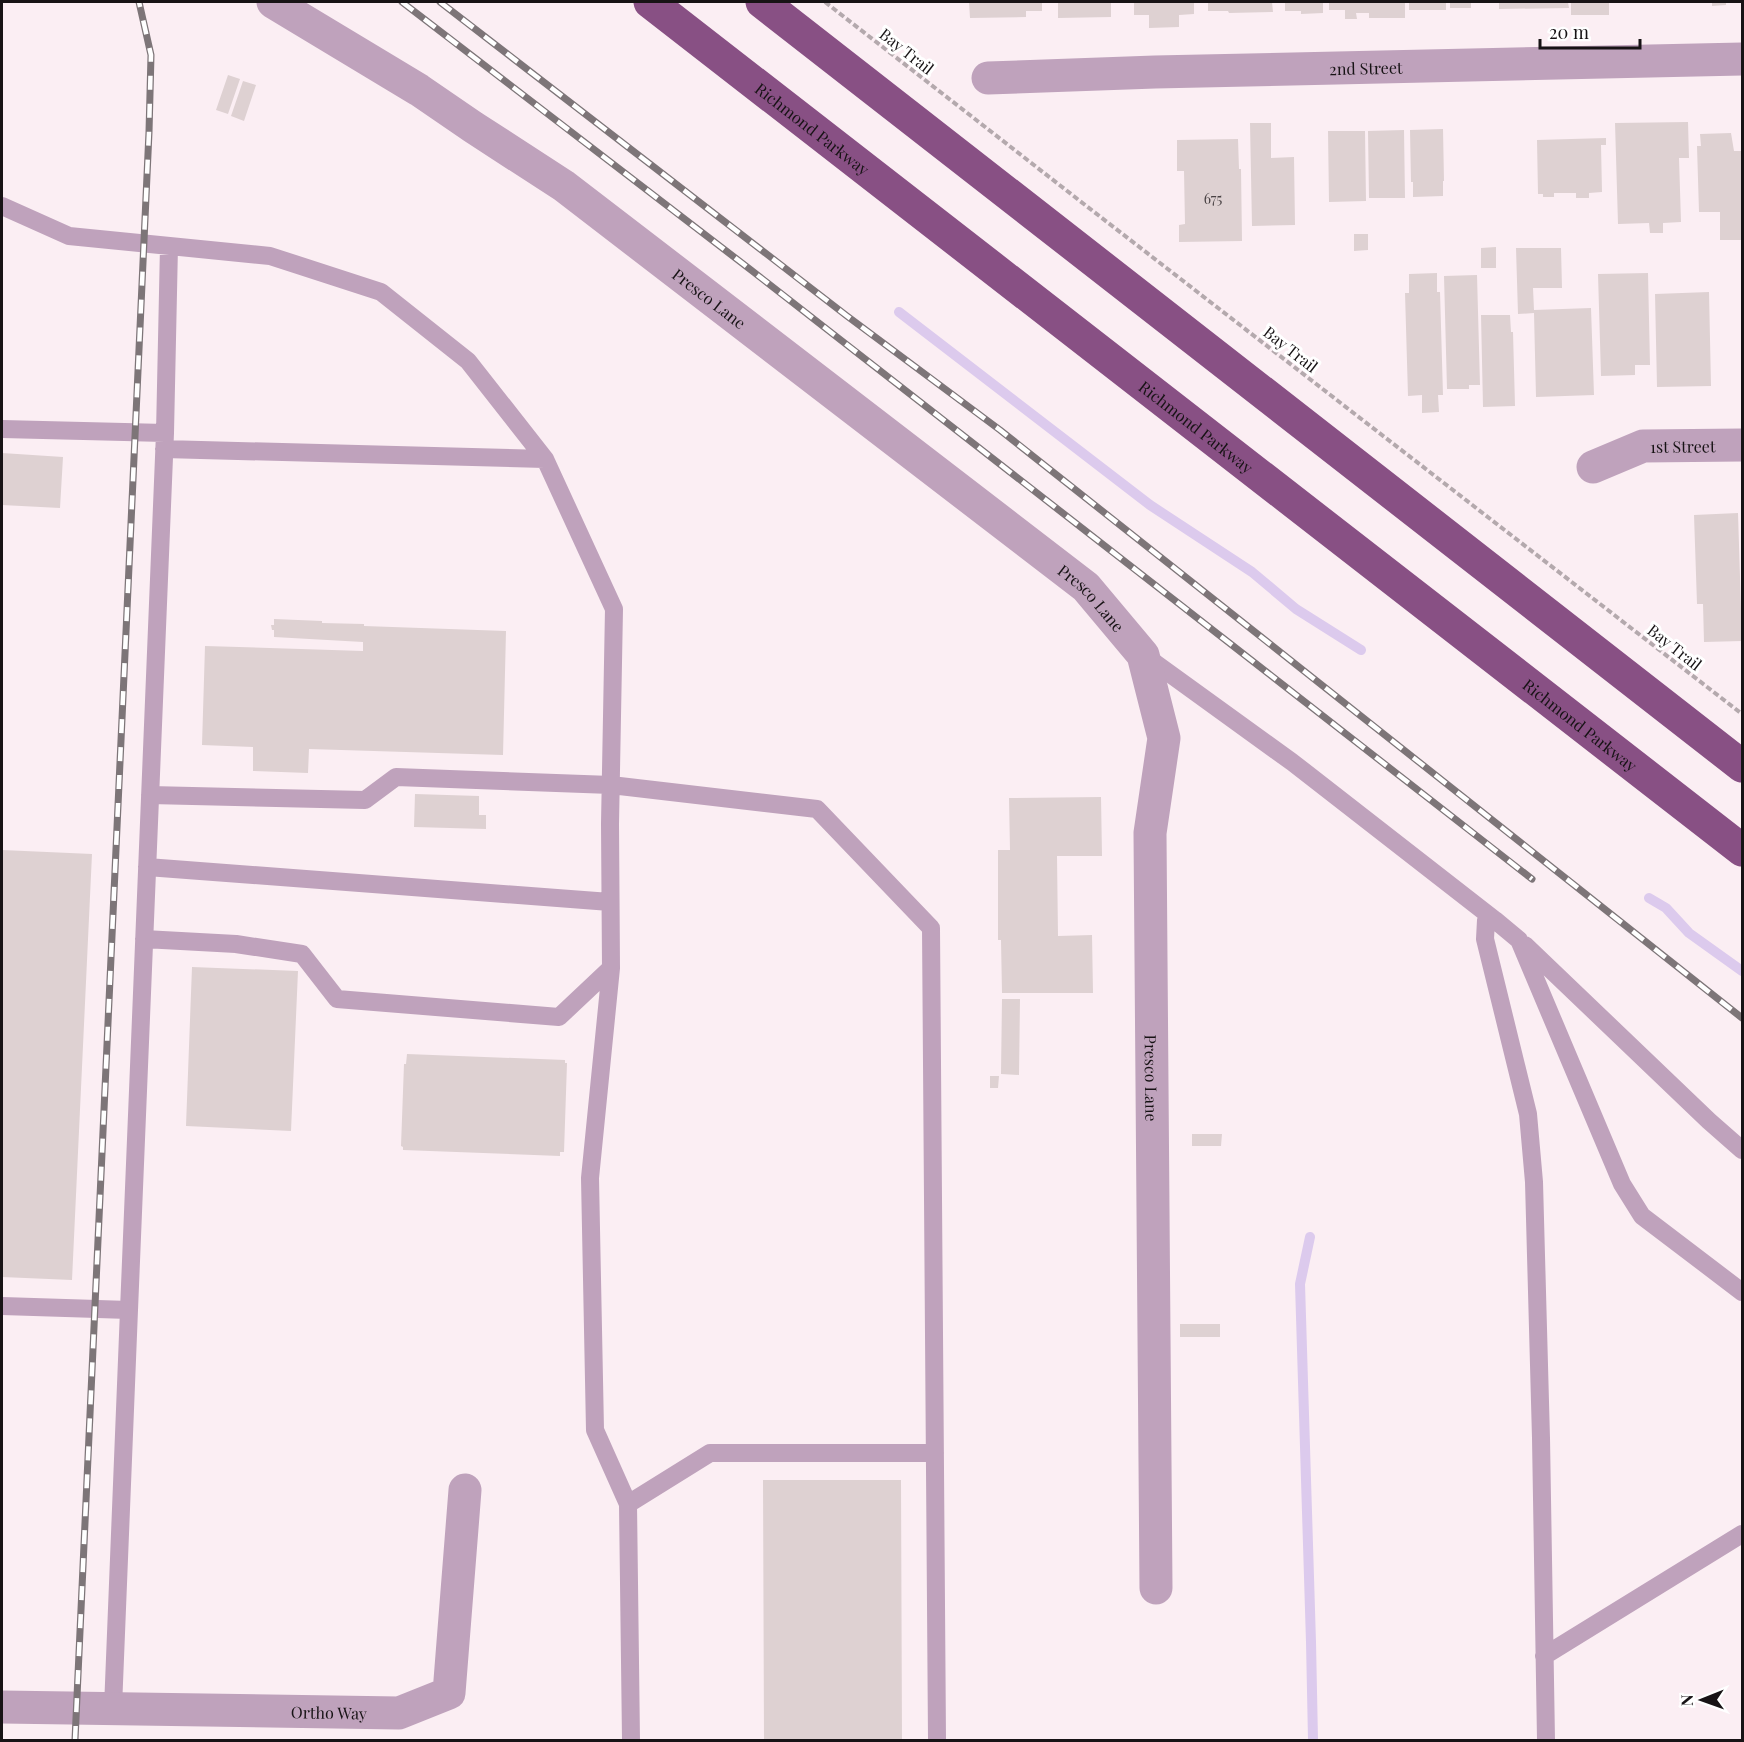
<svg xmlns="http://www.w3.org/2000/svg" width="1744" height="1742" font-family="'Playfair Display',serif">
<rect width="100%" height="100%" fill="#fbeef3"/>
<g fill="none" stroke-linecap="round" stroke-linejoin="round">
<path stroke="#dccaed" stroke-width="10" d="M899,312L1150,505L1252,572L1296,609L1361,650
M1649,898L1666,908L1689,933L1742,971
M1310,1237L1300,1284L1311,1642L1313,1740"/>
</g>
<path fill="#ded1d2" d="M969,2H1042V11H1026V17L970,18Z
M1058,2H1111V17L1058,18Z
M1134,2H1194V14L1179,15V27L1149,28V15H1134Z
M1208,2H1272L1273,12L1229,13L1228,11H1208Z
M1285,2H1323V13L1301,14V11H1285Z
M1329,2H1405V18H1369V13H1356L1357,19H1345V10H1329Z
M1409,2H1446V10H1409Z
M1450,2H1471V8H1450Z
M1499,2H1568L1569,8L1499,9Z
M1571,2H1609V15H1571Z
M1712,2H1726V5L1712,6Z
M228,75L240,79L228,114L216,110Z
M243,81L256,85L244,121L231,116Z
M1688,122L1689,158H1679L1681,222L1663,223V233H1650L1649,223L1618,224L1615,123Z
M1250,123H1271V158L1294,157L1295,225L1252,226Z
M1443,129L1444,181H1443V196L1413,197V182H1411L1410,130Z
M1404,130L1405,198H1369L1368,131Z
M1328,131H1365L1366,201L1329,202Z
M1731,133L1734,151H1742V240H1720V212H1699L1697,146H1701L1700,134Z
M1606,138V145H1601L1602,192L1589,193V198H1576V193H1554V197H1543V194H1538L1537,140Z
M1238,139L1239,169H1241L1242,241L1179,242V225L1185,224L1184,171H1177V140Z
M1354,234H1368V250L1354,251Z
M1496,247V268H1481V248Z
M1516,248H1561L1562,288H1533L1534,310L1591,308L1594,395L1536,397L1534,313L1518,314Z
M1437,273V292H1440L1443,395H1438L1439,412L1422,413V395L1408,396L1405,293H1409V274Z
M1648,273L1650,365H1635V375L1601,376L1598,274Z
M1477,275L1480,385H1469V389H1447L1444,276Z
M1709,292L1711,386L1657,387L1655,294Z
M1481,315H1510L1511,332H1513L1515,406L1483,407Z
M2,453L63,457L60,508L2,505Z
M1738,513L1742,641L1704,642L1703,604H1697L1694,515Z
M274,619L322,621V623L364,624V626L506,631L503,755L309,749L308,773L253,771V747L202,745L205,646L363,651V642L274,637V630H272L271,625H274Z
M415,794L479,796V815H486V829L414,827Z
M1101,797L1102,856H1057L1058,936L1092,935L1093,993H1002L1001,940H998V850H1010L1009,798Z
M2,850L92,854L72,1280L2,1277Z
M192,967L298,971L291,1131L186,1126Z
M1002,999H1020L1019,1075L1001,1074Z
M407,1054L565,1060V1063H567L564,1152H560V1156L403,1150V1147L401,1146L404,1064H406Z
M990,1076H999L998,1088H990Z
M1192,1134H1222L1221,1146H1192Z
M1180,1324H1220V1337H1180Z
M763,1480H901L902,1740H764Z"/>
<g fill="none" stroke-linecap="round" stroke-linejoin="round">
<path stroke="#b4a9ad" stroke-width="4" stroke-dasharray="6 3" stroke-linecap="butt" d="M825,2L1080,201L1742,714"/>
<path stroke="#bfa2bc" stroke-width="18" d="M2,206L69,236L270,256L381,292L468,361L545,459L614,609L610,824L611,968L559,1017L337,999L302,954L236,944L144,939
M2,429L165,433L129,1310L2,1306
M165,433L169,246
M164,449L545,459
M1144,655L1292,762L1495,920
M150,795L365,800L396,777L611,785L817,809L931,928L937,1740
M147,867L610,902
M1525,945L1709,1121L1742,1150
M611,968L590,1178L595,1430L628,1504L631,1740
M628,1504L710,1453H935
M1544,1656L1742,1534
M113,1708L129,1310
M1546,1740L1541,1438L1534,1182L1528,1114L1485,939L1486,920H1495L1519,940L1622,1184L1642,1216L1742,1292"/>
<g stroke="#bfa2bc" stroke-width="33">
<path id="s1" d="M273,2L419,90L473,127L564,186L1086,587L1143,655L1164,738L1150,833L1156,1588"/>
<path id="s2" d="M988,78L1155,72L1742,59"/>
<path id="s3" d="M1593,467L1643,446L1742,445"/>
<path id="s4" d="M2,1707L399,1713L449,1693L465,1490"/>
</g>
<g stroke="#885084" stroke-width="33">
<path id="s5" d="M650,2L1742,850"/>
<path d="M762,2L1742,766"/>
</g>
<defs>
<path id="rail" d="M402,2L751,270L1532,879
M440,2L847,316L1000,430L1742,1018
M75,1740L149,132L151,55L139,2"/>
</defs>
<use href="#rail" stroke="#7d7578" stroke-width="7"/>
<use href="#rail" stroke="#fff" stroke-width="4.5" stroke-dasharray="14" stroke-linecap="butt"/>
</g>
<g text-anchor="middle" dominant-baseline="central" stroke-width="6" stroke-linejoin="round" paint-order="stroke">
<g font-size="14" fill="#494244">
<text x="1213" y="198">675</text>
</g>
<g font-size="16" fill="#171315" stroke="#fff">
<text transform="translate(907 51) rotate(38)">Bay Trail</text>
<text stroke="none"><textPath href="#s2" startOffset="378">2nd Street</textPath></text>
<text stroke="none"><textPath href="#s5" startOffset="206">Richmond Parkway</textPath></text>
<text stroke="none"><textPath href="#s1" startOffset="528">Presco Lane</textPath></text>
<text transform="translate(1291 349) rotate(38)">Bay Trail</text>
<text stroke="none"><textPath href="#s5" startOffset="692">Richmond Parkway</textPath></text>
<text stroke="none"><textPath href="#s3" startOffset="94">1st Street</textPath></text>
<text stroke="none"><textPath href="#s1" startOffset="1014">Presco Lane</textPath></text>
<text transform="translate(1675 647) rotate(38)">Bay Trail</text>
<text stroke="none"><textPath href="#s5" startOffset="1178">Richmond Parkway</textPath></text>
<text stroke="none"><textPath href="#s1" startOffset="1518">Presco Lane</textPath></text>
<text stroke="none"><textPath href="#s4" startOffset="327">Ortho Way</textPath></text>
</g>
</g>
<rect width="1744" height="1742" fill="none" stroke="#171315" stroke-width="6"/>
<g transform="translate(1702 1700) rotate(269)" stroke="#ffffff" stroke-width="4.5" paint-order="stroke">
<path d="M0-4.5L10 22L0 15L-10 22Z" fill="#171315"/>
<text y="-9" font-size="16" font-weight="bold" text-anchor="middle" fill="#171315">N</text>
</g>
<path d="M1540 39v9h100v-9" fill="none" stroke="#171315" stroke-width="3"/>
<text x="1549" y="39" font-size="18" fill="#171315" stroke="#ffffff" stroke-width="4.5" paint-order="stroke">20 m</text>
</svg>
